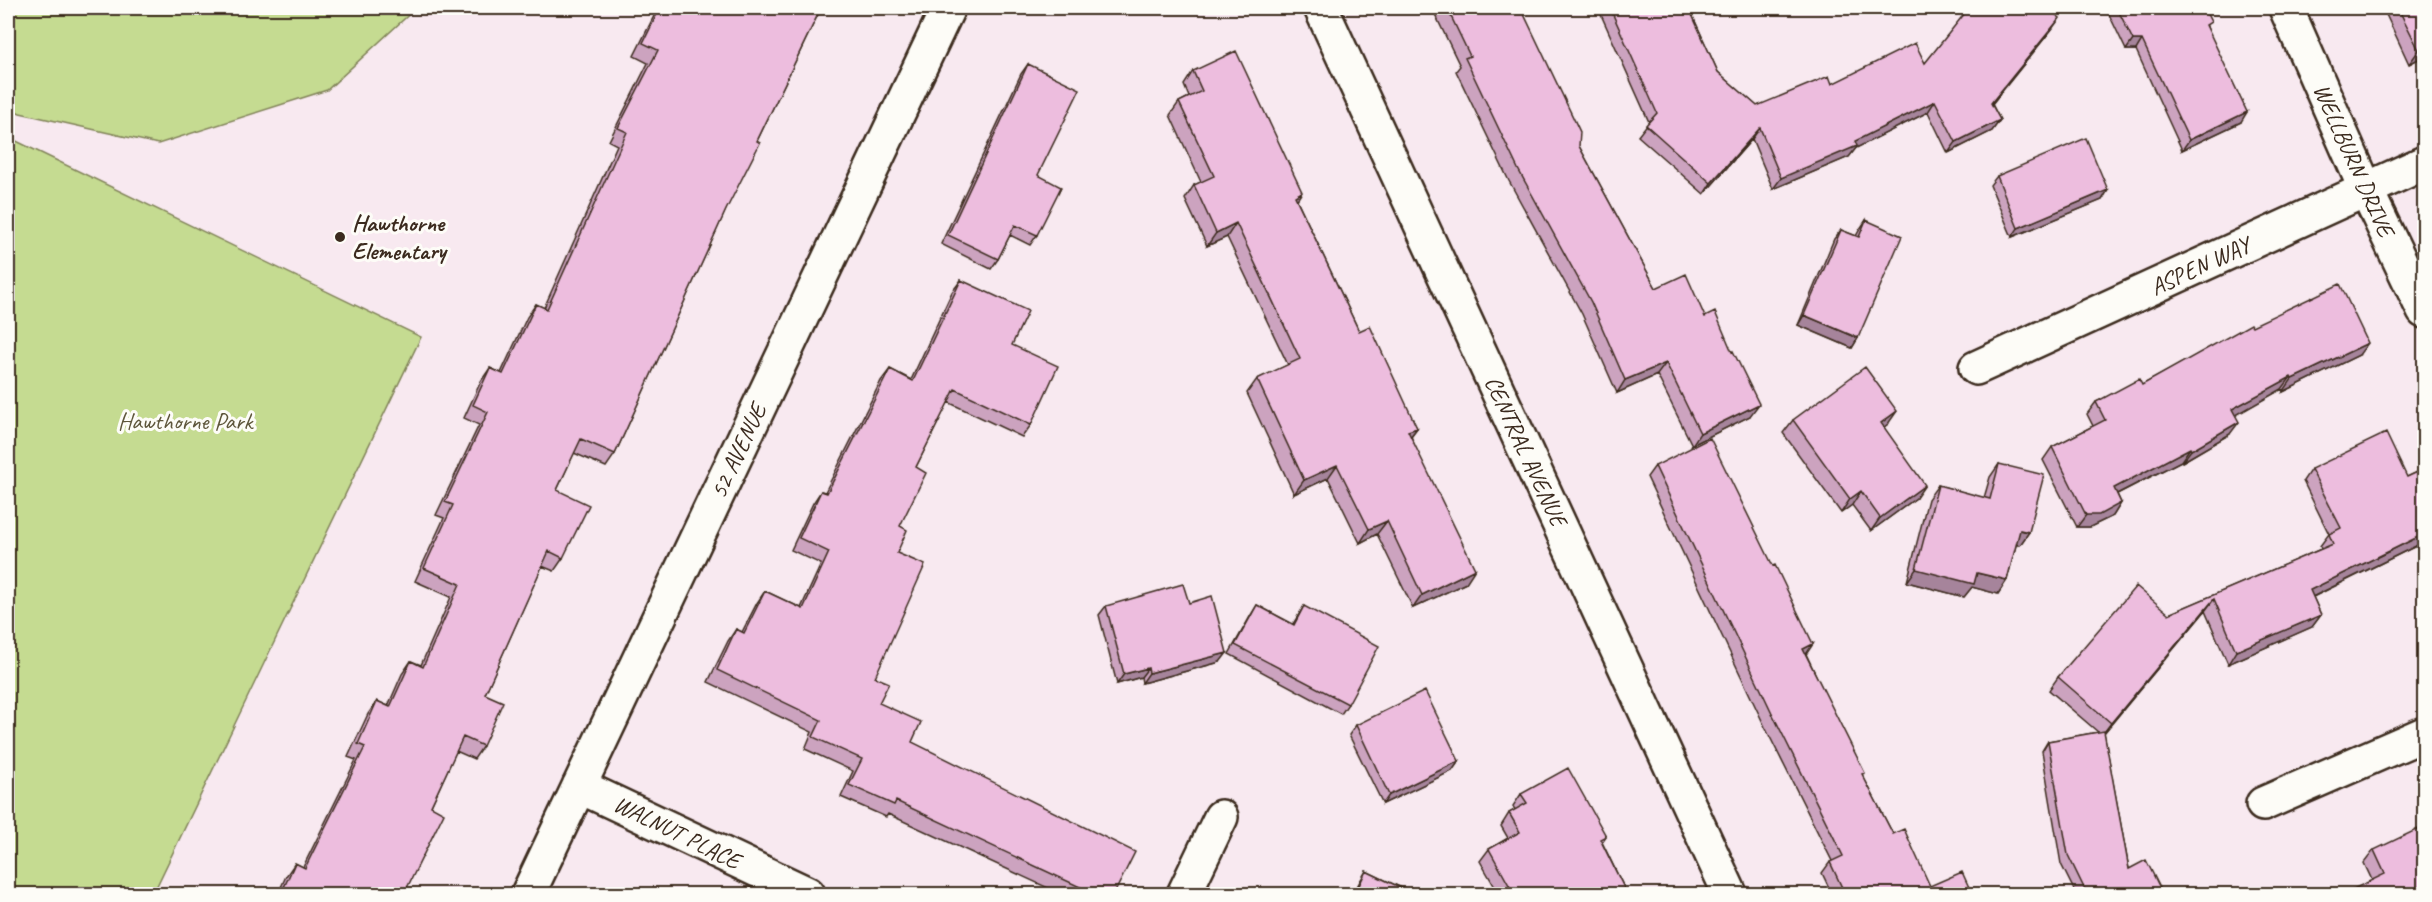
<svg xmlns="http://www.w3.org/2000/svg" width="2432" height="902" font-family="Caveat,sans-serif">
<rect width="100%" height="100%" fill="#f8e9f0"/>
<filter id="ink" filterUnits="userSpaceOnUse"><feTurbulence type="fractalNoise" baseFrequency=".0167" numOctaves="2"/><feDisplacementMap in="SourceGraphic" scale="12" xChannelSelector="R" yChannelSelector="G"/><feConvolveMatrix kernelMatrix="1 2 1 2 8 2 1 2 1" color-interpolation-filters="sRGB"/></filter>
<g filter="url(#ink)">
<path fill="#c5db91" stroke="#808258" stroke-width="1.5" d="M8,8H416L327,90L158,144L20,113L8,107Z
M8,137L421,337L153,894H8Z"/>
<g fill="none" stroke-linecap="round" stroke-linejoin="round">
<defs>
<path id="street" d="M2286,8L2366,190L2424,311
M1976,368L2424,163
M579,786L808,894
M2263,804L2424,734
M528,894L948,8
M1184,894L1221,817"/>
<path id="secondary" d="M1321,8L1730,894"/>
</defs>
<use href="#street" stroke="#3b2a1e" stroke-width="38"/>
<use href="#secondary" stroke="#3b2a1e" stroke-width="38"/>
<use href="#street" stroke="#fdfcf7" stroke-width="33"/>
<use href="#secondary" stroke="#fdfcf7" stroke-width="33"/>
</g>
<path fill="#cca3bf" stroke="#3b2a1e" stroke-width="1.5" d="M658,8H821L757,141L615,454L606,467L574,453L557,490L563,558L554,571L542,566L485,694L483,746L474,759L456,751L431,806L404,894H278L286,876L295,863L303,867L356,760L348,757L368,714L377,701L388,706L402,674L411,661L421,665L451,597L415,581L444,518L436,515L479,425L464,418L481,381L490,368L501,373L527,317L536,304L544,308L617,145L609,141L648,63L634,56Z
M1432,8H1530L1522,11L1579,146L1656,288L1705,317L1750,416L1692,445L1657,375L1617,393L1582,314L1509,181L1456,71L1460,66Z
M1598,8H1689L1718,72L1757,106L1832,84L1925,63L2052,29L1992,104L2000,120L1992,131L1948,153L1928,112L1856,148L1849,157L1773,189L1752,139L1704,194L1638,136L1649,122Z
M2106,8H2204L2207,27L2241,122L2182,150L2136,50H2126Z
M2383,8H2424V56L2409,64Z
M1028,64L1038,175L1037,235L1030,245L1010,235L998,259L991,269L941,244L1021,74Z
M1193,71L1297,200L1359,331L1417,428L1411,436L1466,583L1413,608L1377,534L1360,543L1328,478L1294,494L1247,393L1257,379L1288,365L1227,237L1207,246L1185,199L1194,185L1201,182L1170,115L1179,102L1189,97L1184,85Z
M1997,176L2108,190L2102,200L2012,237L1990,185Z
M1866,220L1858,338L1852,348L1798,325L1834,239L1841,230L1856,236L1860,229Z
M961,280L1012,345L1031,425L1022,437L948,402L916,467L900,526L897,553L875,677L879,703L912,742L1114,894H1061L888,814L886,817L841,797L853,771L805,749L812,732L708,682L728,641L736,629L742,632L757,603L765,591L801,608L821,564L791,550L813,503L821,491L825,492L881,381L890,369L911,380L952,292Z
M2252,326L2359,355L2283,392L2282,389L2235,415L2230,434L2182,462L2181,461L2117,494L2121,503L2113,516L2090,527H2077L2043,460L2052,447L2093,426L2087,414L2096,402L2142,385Z
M1793,420L1888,424L1884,427L1916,498L1871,531L1852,505L1841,513L1783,433Z
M1999,464L2029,532L2020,545H2016L2007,580L1998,594L1972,587L1964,597L1907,582L1928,499L1938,485L1984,498L1990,477Z
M1655,466L1806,654L1863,776L1893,834L1930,886L1972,894H1832L1822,873L1830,862L1832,861L1765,727L1647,477Z
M2311,469L2407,477L2424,469V542L2313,597L2321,615L2312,627L2228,664L2205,611L2104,733L2129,869L2163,894H2076L2061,864L2042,751L2048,741L2098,732L2049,690L2058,677L2169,614L2321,549L2320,546L2329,534L2303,481Z
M1189,603L1220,662L1142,683L1141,677L1117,684L1099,615L1106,606Z
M1257,605L1293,624L1304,606L1348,704L1341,714L1229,654L1251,615Z
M1356,725L1459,761L1452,771L1383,804L1349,735Z
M1521,794L1606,836L1602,842L1627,894H1499L1480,861L1489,849L1508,838L1501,826L1509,813L1515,810L1513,806Z
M2374,850L2424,894L2372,880L2364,863Z
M1366,871L1414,894H1353L1360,881Z"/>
<path fill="#a6849b" stroke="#3b2a1e" stroke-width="1.5" d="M1517,8H1530L1510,17Z
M2060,18L2052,29L1983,114L1991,103Z
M2133,40H2142L2136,50H2126Z
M2424,48V56L2409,64L2419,50Z
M1935,101L1928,112L1856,148L1849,157L1773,189L1781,178Z
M2247,112L2241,122L2182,150L2189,140Z
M2000,120L1992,131L1948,153L1956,142Z
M1760,128L1752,139L1704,194L1711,183Z
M2108,190L2102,200L2012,237L2018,228Z
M1302,192L1293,206L1295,196Z
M1236,223L1227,237L1207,246L1216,233Z
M1804,315L1858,338L1852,348L1798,325Z
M2368,343L2359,355L2283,392L2292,379Z
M1666,363L1657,375L1617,393L1625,380Z
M2291,377L2282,389L2224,422L2232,409Z
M1759,404L1750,416L1692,445L1700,433Z
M1897,411L1888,424L1871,437L1881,423Z
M2239,422L2230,434L2182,462L2191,450Z
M1417,428L1407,441L1408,431Z
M2190,448L2181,461L2105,500L2114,488Z
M1337,465L1328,478L1294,494L1304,480Z
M1925,485L1916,498L1871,531L1880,518Z
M1861,491L1852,505L1841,513L1850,499Z
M2121,503L2113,516L2090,527H2077L2086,515Z
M1387,521L1377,534L1360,543L1369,529Z
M2020,530L2029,532L2020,545L2011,543Z
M2424,534V542L2302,602L2310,590Z
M1475,569L1466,583L1413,608L1422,595Z
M1916,569L1977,573L2007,580L1998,594L1972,587L1964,597L1907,582Z
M2214,599L2205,611L2102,735L2111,723Z
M2321,615L2312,627L2228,664L2236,651Z
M1813,644L1805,656L1803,649Z
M1227,653L1220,662L1142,683L1149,673Z
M1148,668L1141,677L1117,684L1124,674Z
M1459,761L1452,771L1383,804L1389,795Z"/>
<path fill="#edbdde" stroke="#3b2a1e" stroke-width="1.5" d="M660,8H821L757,141L760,143L726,210L615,454L581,439L557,490L589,505L563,558L549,551L485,694L503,702L483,746L463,737L431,806L444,813L404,894H281L295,863L305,868L365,747L358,744L377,701L390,707L411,661L423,667L460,584L424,568L453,505L445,502L488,412L473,405L490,368L503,374L536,304L547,309L627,132L618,128L658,50L643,43Z
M1447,8H1521L1580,132L1579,146L1656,288L1686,274L1705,317L1715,312L1732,352L1733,351L1759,404L1700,433L1666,363L1625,380L1591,302L1518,169L1465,58L1470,56Z
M1610,8H1689L1718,72L1757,106L1829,76L1832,84L1915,43L1925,63L1969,8H2047L2060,18L1991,103L2000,120L1956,142L1935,101L1855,141L1857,146L1781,178L1760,128L1711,183L1646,125L1657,113Z
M2117,8H2204L2211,22L2206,25L2247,112L2189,140L2142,40H2133Z
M2398,8H2424V48L2419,50Z
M1236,51L1302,192L1295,196L1359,331L1370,326L1417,428L1408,431L1475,569L1422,595L1387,521L1369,529L1337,465L1304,480L1257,379L1300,359L1236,223L1216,233L1194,185L1214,176L1179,102L1202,91L1193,71Z
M1028,64L1080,89L1038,175L1061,187L1037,235L1015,225L998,259L948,235Z
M2086,138L2108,190L2018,228L1997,176Z
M1866,220L1902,236L1858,338L1804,315L1841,230L1859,237Z
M961,280L1028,311L1012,345L1058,366L1031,425L955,389L916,467L926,473L900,526L907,530L897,553L925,565L875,677L889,683L879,703L921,722L912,742L1135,852L1114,894H1095L896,801L894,805L849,785L862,759L813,737L821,720L717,670L736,629L744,633L765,591L803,609L829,552L799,538L821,491L827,493L890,369L913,381Z
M2340,284L2368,343L2292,379L2291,377L2232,409L2239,422L2191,450L2190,448L2114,488L2121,503L2099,515H2086L2052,447L2105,420L2096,402L2139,379L2142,385L2251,324L2252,326Z
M1865,367L1897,411L1881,423L1925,485L1880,518L1861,491L1850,499L1793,420Z
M2386,433L2407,477L2424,469V534L2310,590L2321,615L2236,651L2214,599L2111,723L2058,677L2136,586L2169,614L2333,544L2329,534L2341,528L2311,469Z
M1710,438L1773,566L1775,565L1813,644L1803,649L1865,773L1862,774L1893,834L1904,829L1930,886L1962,872L1972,894H1845L1830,862L1843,856L1773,715L1655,466Z
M1999,464L2044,475L2029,532L2020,530L2007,580L1977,573L1974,584L1916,569L1938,485L1990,499Z
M1183,584L1189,603L1212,596L1227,653L1149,673L1148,668L1124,674L1106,606Z
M1257,605L1294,625L1304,606L1379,646L1348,704L1235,645Z
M1425,691L1459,761L1389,795L1356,725Z
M2104,731L2129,869L2146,860L2163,894H2087L2068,855L2048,741Z
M1568,768L1606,836L1600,839L1627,894H1514L1489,849L1520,832L1509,813L1527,803L1521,794Z
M2418,829L2424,843V894H2343L2385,874L2374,850Z
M1366,871L1414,894H1355Z"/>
</g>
<circle fill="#3b2a1e" stroke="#fdfcf7" stroke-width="2" cx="340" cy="237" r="6"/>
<g text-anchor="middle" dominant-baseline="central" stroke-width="6" stroke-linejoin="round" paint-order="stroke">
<g font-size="24" fill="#3b2a1e" stroke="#fdfcf7">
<text transform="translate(2354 160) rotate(66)">WELLBURN DRIVE</text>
<text transform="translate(2200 266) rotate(-25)">ASPEN WAY</text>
<text transform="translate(738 451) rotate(-65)">52 AVENUE</text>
<text transform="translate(1526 451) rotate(65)">CENTRAL AVENUE</text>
<text transform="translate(677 832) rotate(26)">WALNUT PLACE</text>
</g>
<g font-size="24" font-weight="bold" fill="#3b2a1e" stroke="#fdfcf7" text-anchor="start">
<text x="352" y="223">Hawthorne<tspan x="352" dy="28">Elementary</tspan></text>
</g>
<g font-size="24" fill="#5e563b" stroke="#fdfcf7">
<text x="185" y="421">Hawthorne Park</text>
</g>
</g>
<rect width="2432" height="902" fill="none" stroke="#fdfcf7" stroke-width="30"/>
<rect x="15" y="15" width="2402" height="872" fill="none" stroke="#3b2a1e" stroke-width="2" filter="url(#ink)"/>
</svg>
